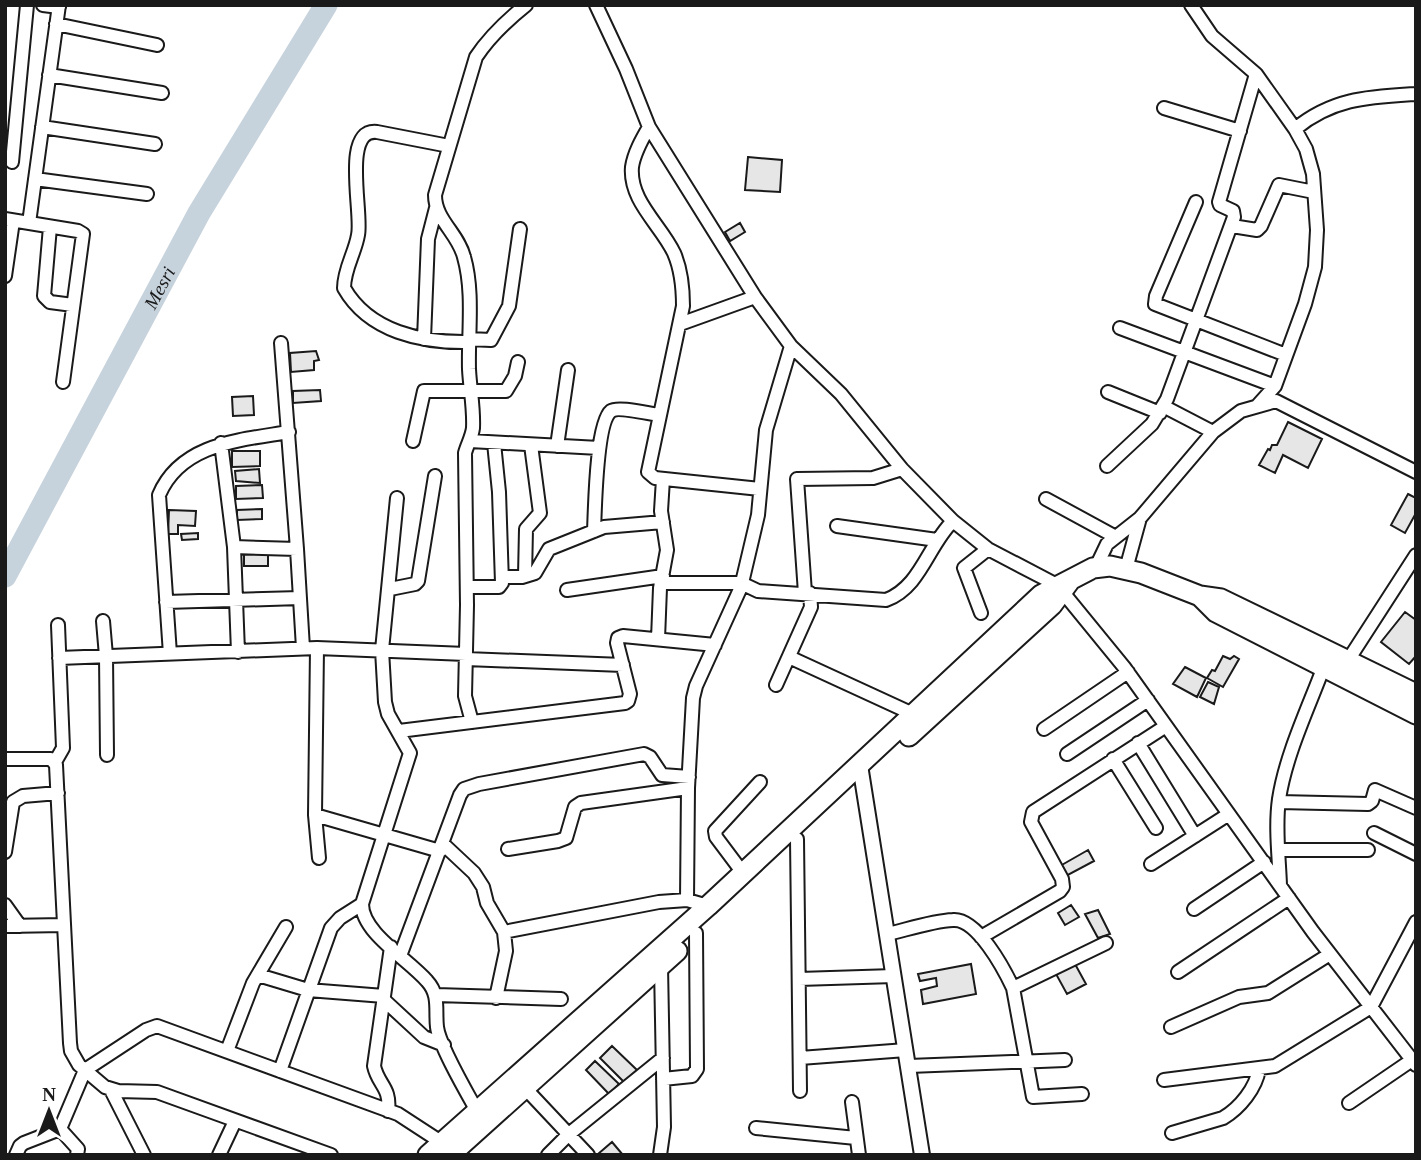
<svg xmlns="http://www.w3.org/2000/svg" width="1421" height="1160" font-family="'Times New Roman',serif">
<rect width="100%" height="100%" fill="#fff"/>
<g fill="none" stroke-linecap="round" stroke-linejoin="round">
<path stroke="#c6d2dc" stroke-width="23" id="s1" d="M5,576L199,213L326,5"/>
</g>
<path fill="#e6e6e6" stroke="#1a1a1a" stroke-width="2" d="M748,157L782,160L780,192L745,190Z
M740,223L745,232L730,241L725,232Z
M316,351L319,360L314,361V370L291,372L290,353Z
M320,390L321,401L293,403V391Z
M253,396L254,415L233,416L232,397Z
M1288,422L1322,439L1308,468L1283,455L1275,473L1259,465L1268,449L1270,450L1272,445H1277Z
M232,451H260V466L232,467Z
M259,469L260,483L236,481L235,471Z
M262,485L263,498L236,499V486Z
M1408,494L1416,498V513L1405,533L1391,525Z
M262,509V519L237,520V510Z
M169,510L196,511L195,526L178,525V534H168Z
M198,533V539L182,540L181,534Z
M268,552V566H244V553Z
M1405,612L1416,620V656L1409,664L1381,642Z
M1223,656L1230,659L1234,656L1239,659L1223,687L1207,678L1212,670L1215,671Z
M1185,667L1206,678L1197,697L1173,684Z
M1208,682L1219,687L1214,704L1200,697Z
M1088,850L1094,861L1066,876L1060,866Z
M1071,905L1079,917L1065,925L1058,913Z
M1098,910L1110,934L1098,938L1085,914Z
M971,964L976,994L923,1004L921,990L937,986L936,978L920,981L918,974Z
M1075,964L1086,984L1067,994L1056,974Z
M612,1046L637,1070L624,1082L600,1058Z
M595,1061L619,1084L609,1094L586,1070Z
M612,1142L623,1155H599L598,1154Z"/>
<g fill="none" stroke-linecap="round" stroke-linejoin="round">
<defs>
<path id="minor" d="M43,5L59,7
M596,5L626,69L649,127L755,297L791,346L841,394L902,469L953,521L988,549L1057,585L1124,667L1313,932L1416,1065
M1191,5L1212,36L1256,74L1295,129L1306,149L1313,174L1317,230L1315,267L1305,304L1275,386L1257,406
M56,24L157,45
M49,75L162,93
M1164,108L1240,131
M42,127L155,144
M649,127C642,139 634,153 632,167C629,201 661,225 674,253C681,269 683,289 683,306L648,472L655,478L760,489
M1295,129C1333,98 1368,97 1416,94
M449,146L377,132C341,128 363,214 358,235C355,253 344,269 344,288C369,332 422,343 469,342
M12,162L27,5
M35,179L147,194
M1196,202L1156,296L1155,304L1286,355
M5,219L78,231L83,234L63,382
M29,223L59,5
M1232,226L1257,230L1261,226L1279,185L1314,192
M50,227L44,296L50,302L73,305
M5,276L13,221
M680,324L755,297
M1120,328L1275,386
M424,339L428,239L436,208
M469,339L491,340L509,306L520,229
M281,343L297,549L303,648
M1108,392L1160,413
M1163,406L1213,432
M413,441L424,391H506L515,376L518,362
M470,441L599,448
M221,443L234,547L238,652
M557,446L568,370
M1107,466L1152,424L1167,399L1234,217L1233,211L1220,205L1219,202L1256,74
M397,498L382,650L385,702L388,714L410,753L362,904C362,933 408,959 427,981C440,995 435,1010 437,1027C439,1045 467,1093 477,1111
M1046,499L1114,536
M837,526L937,540
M594,531C595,510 596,423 611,411C618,406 650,414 660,415
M234,547L297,549
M1096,567L1107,544L1140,518L1213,432L1241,411L1276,401L1416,472
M1126,569L1140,518
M525,576L526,529L540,513L531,445
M502,577H522L535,573L549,549L604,527L663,522
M661,583H741L758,591L886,600C921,587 928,545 953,521
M467,587H499L502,583L499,492L494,443
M390,589L415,584L418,581L435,476
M567,590L663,576
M805,593L797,479L873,478L902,469
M166,602L300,598
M981,613L964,568L988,549
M103,621L106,656L107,755
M658,639L660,588L667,550L661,511L663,479
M317,648L315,815L319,858
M170,654L159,495C181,443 241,440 289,432
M789,657L913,714
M59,658L317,648L466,654
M466,659L623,665
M1345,665L1416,555
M776,685L811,607L810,593
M472,722L465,696L467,605L465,453C467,445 472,437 473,428C474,408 470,389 469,369C468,333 474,292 464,257C458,233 435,220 435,195L476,57C490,36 506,21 526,5
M1044,729L1128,672
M399,731L625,703L628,701L630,694L617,643L618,638L623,636L715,645
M1138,743L1195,836
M1067,754L1148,700
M5,759H51L56,765L70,1043L71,1051L79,1065L105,1087L118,1091L157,1092L331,1155
M1113,759L1156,828
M55,762L63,748L58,625
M1279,802L1368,804L1372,801L1375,790L1416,808
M315,815L440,851
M1374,833L1416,854
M797,839L800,1091
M442,843L474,873L483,887L487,903L504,932L506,951L496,998
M508,849L558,841L566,838L575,807L581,803L688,788
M1279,850H1368
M5,852L13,802L23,796L58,793
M1151,864L1229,814
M743,873L716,837L715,831L760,782
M1280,885C1279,857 1275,827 1279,799C1286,754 1308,709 1324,666
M687,900L688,788L693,698L696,686L741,587L758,515L766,430L791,346
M5,905L20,926
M1194,909L1264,862
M5,926L64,925
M504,932L659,902L687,900L708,906
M888,934C909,929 932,921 953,920C977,918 1004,969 1013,988L1033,1097L1082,1094
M981,937L1060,891L1063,887L1062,879L1031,822L1033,812L1166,726
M400,956L460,795L464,789L479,784L644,754L650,757L662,775L689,777
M1178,972L1289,898
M258,975L308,990L384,996
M799,979L894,976
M1013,988L1106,943
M436,995L561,999
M384,1000L424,1037L444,1045
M1171,1027L1239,997L1268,993L1330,954
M227,1051L253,983L286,927
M800,1058L906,1050
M909,1066L1065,1060
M280,1071L331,928L340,918L362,904
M663,1079L692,1076L697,1069L696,933
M1164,1080L1275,1066L1371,1007L1416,922
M525,1088L588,1155
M111,1090L144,1155
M852,1102L859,1155
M1349,1103L1412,1060
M388,1111C391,1087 378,1085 374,1066L391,947
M756,1128L856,1138
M1172,1133L1223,1118C1240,1108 1256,1088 1259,1069
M16,1155L20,1146L24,1143L60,1129
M77,1155L78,1149L60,1129L85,1070L146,1030L157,1026L398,1114L441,1142
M219,1155L235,1121
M548,1155L569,1134L663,1058
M660,1155L664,1127L661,966"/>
<path id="tertiary" d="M860,765L922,1155"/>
<path id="primary" d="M1200,596L1216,612L1416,714
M909,736L1052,605L1069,582
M428,1155L708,906L1041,595L1093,568L1110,566L1141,573L1200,596L1221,599L1416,694
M450,1155L677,951"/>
</defs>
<use href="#minor" stroke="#1a1a1a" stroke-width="16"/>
<use href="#tertiary" stroke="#1a1a1a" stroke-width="18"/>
<use href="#primary" stroke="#1a1a1a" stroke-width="23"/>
<use href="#minor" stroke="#fff" stroke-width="12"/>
<use href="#tertiary" stroke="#fff" stroke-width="14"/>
<use href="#primary" stroke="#fff" stroke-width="19"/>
</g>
<g text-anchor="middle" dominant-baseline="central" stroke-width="5" stroke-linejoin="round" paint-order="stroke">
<g font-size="19" font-style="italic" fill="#1a1a1a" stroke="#fff">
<text stroke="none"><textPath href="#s1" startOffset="327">Mesri</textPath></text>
</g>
</g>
<rect width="1421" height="1160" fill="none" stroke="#1a1a1a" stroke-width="14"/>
<g transform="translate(49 1111)" stroke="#ffffff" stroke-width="5" paint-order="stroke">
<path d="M0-5L12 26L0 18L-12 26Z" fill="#1a1a1a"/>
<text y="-10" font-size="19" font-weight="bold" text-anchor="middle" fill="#1a1a1a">N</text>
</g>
</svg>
